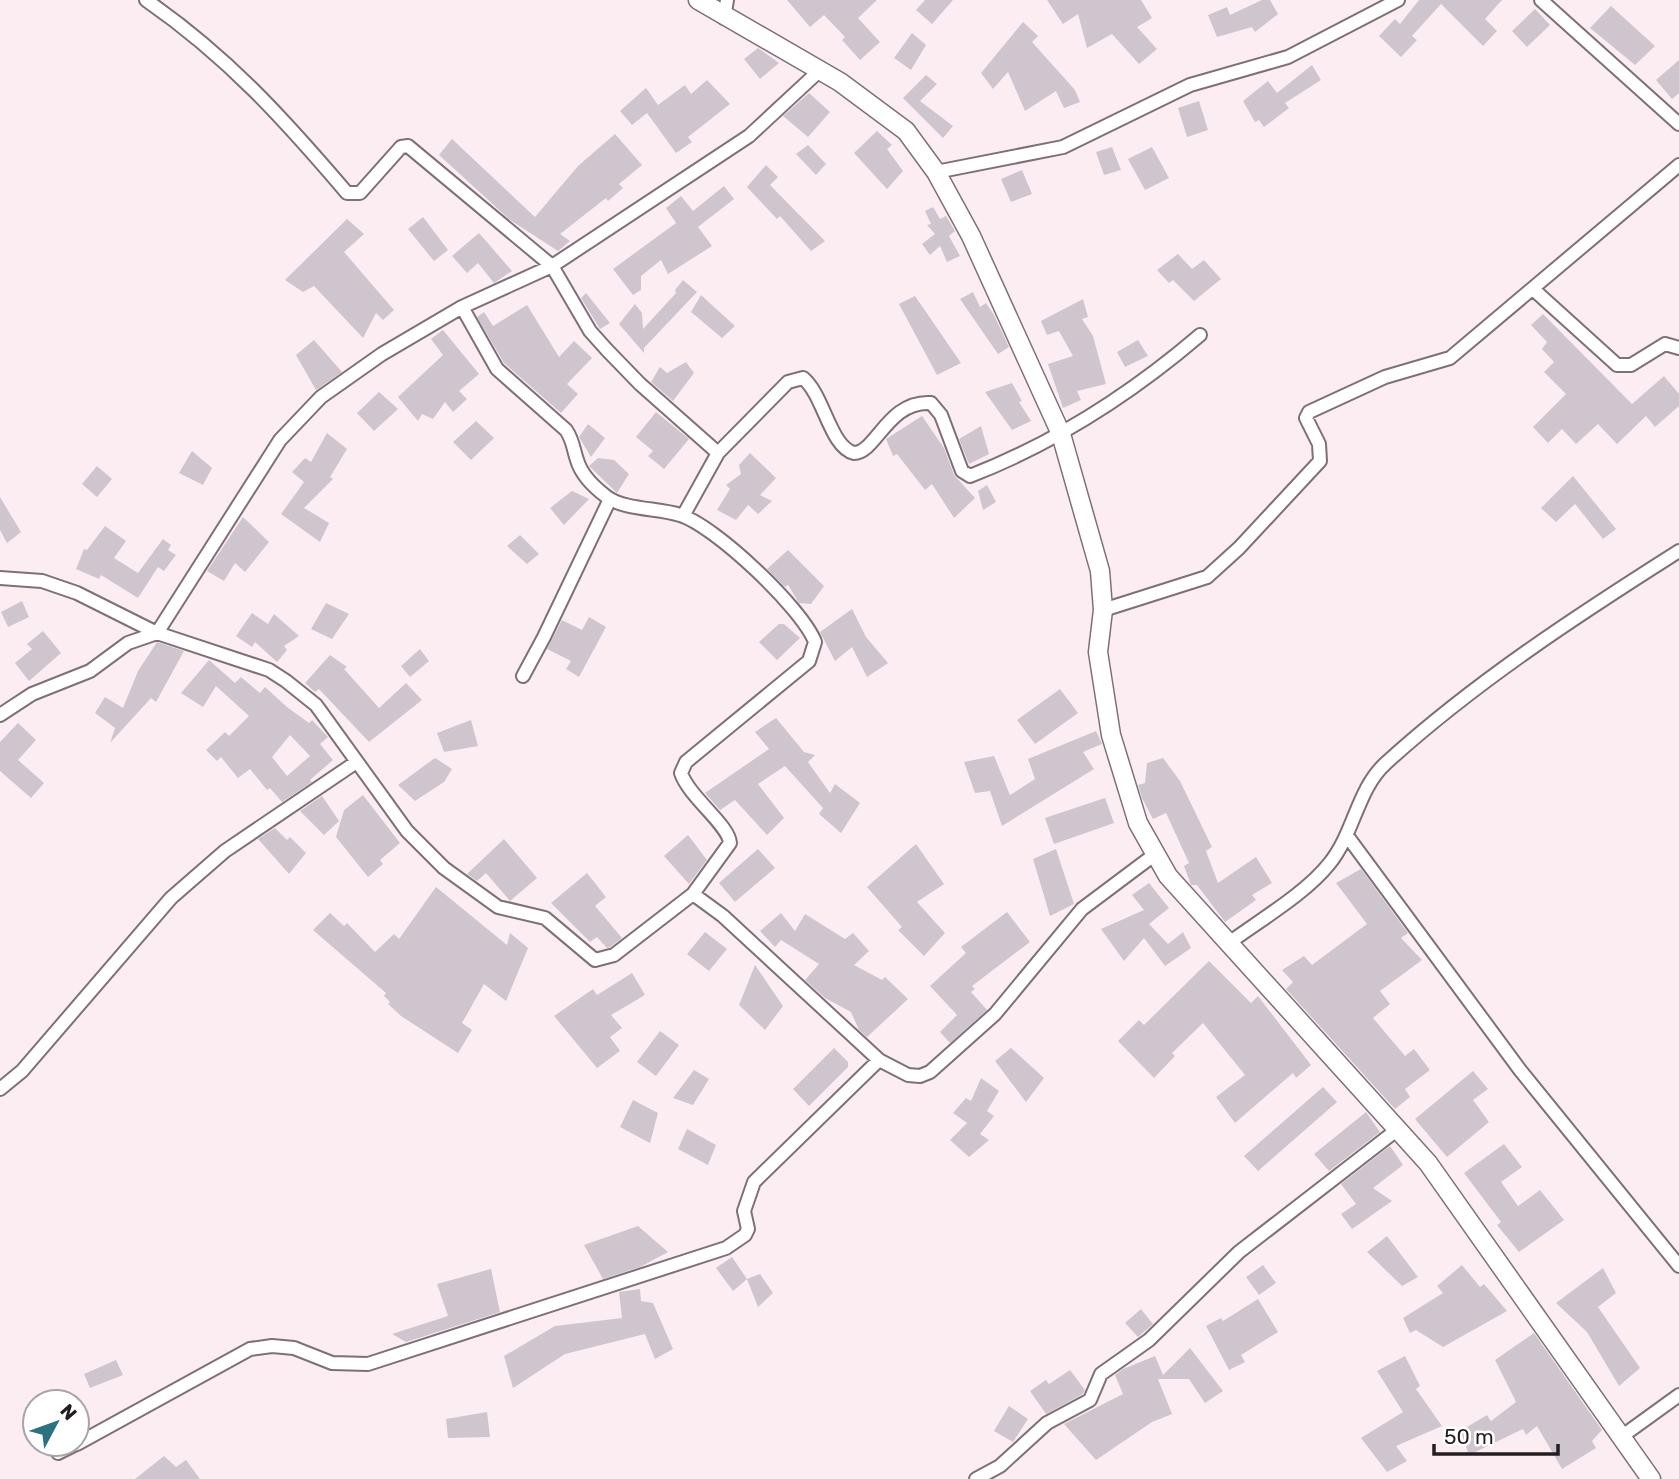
<svg xmlns="http://www.w3.org/2000/svg" width="1679" height="1479" font-family="Rubik,sans-serif">
<rect width="100%" height="100%" fill="#fcedf3"/>
<path fill="#cfc5cf" fill-rule="evenodd" d="M787,0H877L858,18L880,42L860,60L842,40L845,37L824,15L810,27Z
M925,0H953L932,24L916,10Z
M1047,0H1141L1152,18L1137,27L1157,49L1139,64L1112,34L1087,48L1078,14L1063,24Z
M1262,0H1270L1278,14L1255,32L1252,27L1217,37L1208,15L1227,7L1230,15Z
M1419,0H1502L1485,19L1497,31L1483,46L1441,4L1412,36L1417,40L1401,57L1379,36L1395,19L1400,24Z
M1611,6L1655,46L1635,65L1590,28Z
M1535,9L1550,25L1527,47L1512,31Z
M1023,22L1038,36L1032,42L1075,90L1080,102L1064,108L1056,91L1025,111L1008,72L993,89L981,73Z
M912,33L926,45L911,70L894,58Z
M758,48L779,63L760,79L744,59Z
M1679,60V93L1672,99L1656,80Z
M1312,65L1321,80L1285,103L1289,108L1264,127L1259,120L1255,122L1243,101L1268,81L1277,93Z
M926,75L937,84L920,101L953,126L943,138L903,98Z
M707,80L730,104L688,137L692,142L676,153L647,113L632,125L620,111L646,88L658,105L685,85L691,94Z
M809,93L830,112L808,137L783,116Z
M1199,101L1208,130L1187,137L1178,108Z
M877,131L892,145L887,149L903,171L887,189L854,153Z
M615,134L642,165L619,184L623,188L608,201L606,198L560,234L570,241L558,251L510,220L439,155L452,139L535,217L578,166Z
M808,145L826,164L816,175L796,154Z
M1112,147L1121,170L1104,175L1096,152Z
M1152,147L1169,178L1145,190L1128,159Z
M766,165L778,177L770,185L825,241L811,251L780,216L777,219L747,187Z
M1022,170L1032,194L1011,202L1001,179Z
M724,186L734,199L698,227L712,246L668,274L661,260L641,276V290L633,295L613,269L676,223L666,208L681,196L693,211Z
M933,207L940,219L946,216L955,231L949,236L960,256L947,262L940,246L930,255L922,244L935,234L927,225L931,224L925,211Z
M423,217L448,250L434,261L408,229Z
M347,219L364,234L344,252L394,310L383,320L376,313L363,338L314,286L303,292L285,280Z
M479,233L512,271L494,283L478,263L467,273L452,256Z
M1178,254L1192,269L1204,260L1221,279L1194,301L1173,280L1169,283L1157,270Z
M683,280L697,292L644,348V353L619,324L635,304L642,313L643,329L676,293L675,290Z
M973,292L980,307L986,303L994,315L1009,347L998,354L960,299Z
M586,293L610,323L600,329L581,298Z
M701,295L735,326L722,338L691,312Z
M915,296L961,363L937,375L899,304Z
M1083,299L1088,317L1082,319L1093,336L1106,384L1077,391L1081,400L1063,408L1048,364L1073,356L1059,331L1047,335L1041,321Z
M527,305L559,357L574,341L592,358L567,384L578,394L561,413L504,363L477,317L484,312L493,326Z
M1543,314L1632,404L1664,376L1679,394V406L1655,427L1646,416L1617,444L1598,424L1576,444L1562,429L1548,443L1533,427L1566,394L1544,372L1554,362L1542,349L1547,342L1531,325Z
M443,330L479,374L459,391L467,399L453,412L445,402L433,419L422,414L418,421L398,397L443,355L431,339Z
M314,340L342,372L316,390L296,355Z
M1138,340L1148,356L1125,367L1117,352Z
M686,362L694,373L673,401L651,382L660,367L667,373Z
M1012,383L1022,401L1019,402L1031,421L1012,430L985,392Z
M379,392L398,409L374,431L357,413Z
M656,412L689,439L664,469L648,456L653,451L636,437Z
M922,416L944,448L954,475L975,498L954,518L932,484L925,490L897,454L893,456L886,439Z
M476,421L494,438L471,460L453,442Z
M588,424L605,438L591,457L579,437Z
M981,426L989,454L969,464L959,439Z
M327,433L347,449L330,477L333,479L304,508L329,523L320,542L281,514L304,482L292,472L305,458L311,462Z
M192,451L212,468L203,485L179,473Z
M750,453L776,478L760,495L772,501L758,514L748,505L736,520L717,510L730,489L726,485L741,474L739,465Z
M598,458L614,460L629,474L617,493L589,466Z
M97,466L112,479L97,497L82,484Z
M1573,476L1616,529L1603,539L1575,504L1556,522L1541,508Z
M987,485L996,502L983,510L978,491Z
M572,491L589,499L564,525L550,508Z
M0,497L21,532L7,543L0,530Z
M243,517L269,542L245,572L235,563L224,581L207,571Z
M105,526L126,541L114,558L138,573L163,539L171,545L168,550L176,555L164,571L158,567L138,598L101,575L99,579L76,569L84,549L87,550Z
M520,535L539,554L527,564L507,546Z
M788,550L824,586L811,604L799,603L788,585L785,587L767,569Z
M22,601L29,617L8,627L1,612Z
M326,603L349,614L332,639L311,629Z
M852,609L866,637L888,663L867,677L852,647L835,661L820,632Z
M252,613L268,624L274,614L299,636L284,646L287,650L277,662L255,642L252,647L236,636Z
M589,617L606,627L579,677L566,669L571,661L547,649L562,620L582,630Z
M779,624H784L800,638L777,660L759,642Z
M43,631L61,653L29,681L15,663L32,649L27,644Z
M157,642L184,651L156,702L151,698L110,743L115,728L95,713L105,697L123,708L138,671Z
M420,649L429,661L410,677L401,666Z
M330,655L347,667L344,669L379,708L406,683L422,700L369,742L319,689L315,692L305,683Z
M209,660L235,683L241,677L260,693L265,687L287,707L309,723L312,720L328,737L320,744L333,760L310,780L312,782L282,802L270,788L267,790L250,769L238,778L221,757L217,761L206,750L225,732L229,736L249,716L216,686L203,707L181,693ZM290,735L310,756L287,776L272,757Z
M1060,689L1078,713L1035,744L1017,720Z
M776,718L804,752L815,755L808,762L830,793L835,784L860,803L841,833L819,814L823,808L785,766L758,784L784,818L767,835L735,800L720,810L705,793L769,749L755,732Z
M471,720L478,746L444,752L437,733Z
M18,723L36,740L18,760L44,783L31,798L0,771V742Z
M1096,731L1102,744L1083,752L1094,769L1002,826L990,791L975,793L964,762L994,756L1010,795L1035,779L1028,759Z
M435,758L452,769L444,782L415,801L398,785Z
M1163,758L1180,781L1212,847L1206,851L1218,883L1256,857L1272,883L1252,895L1256,900L1225,922L1197,885H1191L1184,866L1189,863L1166,813L1153,819L1142,798L1138,785L1145,783L1147,763Z
M363,795L400,843L380,860L383,864L368,877L336,837L344,810Z
M322,796L339,821L324,835L300,811Z
M1105,798L1114,823L1054,844L1045,818Z
M275,828L287,840L290,837L306,853L289,874L258,839Z
M688,835L707,860L689,884L664,856Z
M504,839L537,878L510,901L486,873L477,881L467,874Z
M916,844L944,884L917,902L945,933L924,956L898,930L902,927L867,887Z
M758,849L775,868L735,902L719,883Z
M1056,849L1074,904L1050,916L1033,859Z
M1361,869L1408,933L1401,938L1422,960L1380,991L1390,1004L1373,1018L1405,1056L1414,1049L1430,1070L1405,1089L1410,1097L1395,1109L1286,989L1293,982L1282,970L1304,956L1312,965L1367,924L1336,883Z
M587,873L606,897L595,906L622,938L610,947L607,948L597,937L590,942L551,903Z
M1149,883L1169,908L1149,924L1168,944L1183,932L1191,948L1165,966L1144,938L1124,961L1101,929L1144,910L1132,895Z
M436,887L507,945L510,933L528,948L506,1001L484,984L462,1023L472,1030L458,1053L401,1016L388,1004L390,1002L384,996L386,993L313,930L330,913L344,926L347,923L375,952L394,934L399,939Z
M1007,912L1030,942L972,986L975,989L971,992L987,1010L950,1043L940,1032L957,1015L930,986L966,953L961,947Z
M781,913L795,931L805,914L845,939L853,933L869,951L854,965L882,980L885,977L908,999L867,1037L859,1030L851,1012L825,998L805,980L819,964L781,940L775,947L760,931Z
M705,932L727,949L709,971L687,954Z
M1209,961L1251,1003L1258,996L1311,1065L1296,1078L1293,1073L1235,1123L1216,1097L1245,1075L1203,1023L1172,1053L1175,1056L1154,1078L1118,1041L1139,1020L1144,1025Z
M755,965L783,1006L765,1030L739,1005Z
M632,973L645,995L611,1015L622,1028L610,1037L620,1051L597,1068L554,1016L593,989L597,995Z
M660,1031L679,1045L656,1076L637,1062Z
M834,1048L848,1062V1067L809,1106L793,1089Z
M1011,1048L1044,1078L1026,1102L995,1061Z
M694,1070L709,1079L693,1105L673,1098Z
M1473,1071L1488,1089L1473,1100L1489,1122L1447,1157L1415,1119Z
M981,1078L999,1091L987,1111L994,1116L980,1134L989,1140L969,1157L950,1140L967,1123L953,1113L966,1098L971,1101Z
M1323,1087L1337,1102L1258,1171L1244,1156Z
M633,1100L658,1113L650,1143L620,1127Z
M1366,1112L1380,1132L1329,1171L1314,1154Z
M687,1129L716,1145L708,1165L678,1149Z
M1504,1144L1522,1167L1501,1182L1518,1206L1540,1190L1564,1220L1519,1252L1497,1225L1501,1222L1464,1173Z
M1390,1146L1403,1165L1373,1188L1392,1201L1352,1229L1341,1214L1356,1204L1341,1184Z
M638,1226L668,1252L640,1267L603,1279L584,1245Z
M1387,1236L1418,1277L1402,1286L1367,1252Z
M732,1257L747,1279L733,1291L716,1268Z
M1263,1265L1276,1283L1259,1295L1246,1277Z
M1462,1265L1480,1287L1484,1284L1507,1311L1443,1347L1416,1330L1410,1333L1403,1318L1443,1293L1437,1286Z
M1603,1268L1616,1293L1598,1307L1640,1368L1619,1386L1587,1332L1556,1303Z
M491,1269L500,1312L406,1342L392,1334L448,1316L437,1284Z
M760,1274L773,1293L758,1307L747,1279Z
M640,1289L641,1301L653,1303L673,1349L655,1359L645,1334L565,1354L513,1388L504,1356L555,1326L622,1318L619,1292Z
M1258,1299L1278,1332L1241,1355L1245,1362L1229,1370L1206,1326L1221,1318L1223,1321Z
M1141,1309L1153,1324L1138,1337L1125,1323Z
M1534,1333L1602,1430L1592,1441L1596,1448L1562,1469L1537,1426L1526,1435L1523,1429L1469,1455L1460,1431L1487,1415L1491,1421L1516,1402L1495,1360Z
M1190,1348L1223,1391L1205,1403L1189,1379H1158L1172,1414L1152,1422L1096,1460L1064,1424L1123,1394L1115,1375L1123,1369L1155,1356L1163,1375Z
M1405,1356L1420,1386L1416,1389L1442,1426L1396,1446L1407,1461L1387,1472L1361,1438L1403,1412L1377,1371Z
M116,1360L123,1375L90,1388L84,1374Z
M1070,1370L1085,1390L1083,1394L1046,1414L1030,1391L1046,1380L1049,1384Z
M1009,1406L1028,1419L1013,1442L994,1431Z
M487,1412L490,1437L448,1438L446,1419Z
M164,1456L176,1467L186,1460L200,1479H135Z"/>
<g fill="none" stroke-linecap="round" stroke-linejoin="round">
<defs>
<path id="street" d="M146,0C228,57 283,118 347,193H360L401,147L408,146L552,266L590,331L607,350L640,384L718,453L683,516
M1541,0L1679,124
M724,18L727,0
M936,172L1063,147L1190,85L1288,57L1398,0
M1533,289L1617,365H1631L1665,344L1679,348
M718,453L788,382L803,378C824,395 830,447 854,453C876,453 888,400 931,403L941,415L962,471L970,476C1055,443 1131,394 1200,335
M0,578L42,581L77,593L157,633L269,670L286,681L316,705L407,831L444,868L498,907L545,918L595,960L614,955L693,894L730,843C729,825 689,797 681,773L686,762L809,661L815,642C802,608 714,525 680,515C659,508 625,510 607,497C595,488 581,474 577,460C573,448 573,440 566,430L497,369L462,307
M1103,610L1207,577L1239,548L1320,461L1319,444L1306,418L1309,412L1385,377L1450,358L1679,165
M523,676L544,637L610,499
M0,715L32,694L90,671L128,643L157,633L280,440L321,397L382,354L462,307L552,266L749,136L818,72
M1348,837L1520,1070L1679,1266
M693,894L723,916L879,1060L908,1075L920,1076L930,1072L995,1014L1082,909L1154,855
M1229,943C1260,920 1305,894 1329,864C1354,834 1357,789 1386,763C1475,682 1578,615 1679,551
M0,1089L22,1071L171,898L225,851L355,763
M1621,1437L1679,1395
M77,1444L250,1349L272,1346L294,1348L332,1363L368,1364L726,1248L745,1235L748,1229L744,1211L754,1182L879,1060
M58,1453L76,1444
M976,1479L1000,1466L1047,1423L1090,1400L1101,1374L1149,1340L1239,1252L1398,1129"/>
<path id="secondary" d="M698,0L840,82L906,131L936,172L971,236L1061,434L1100,571L1103,610L1098,652L1111,735L1138,823L1168,876L1428,1163L1651,1479"/>
</defs>
<use href="#street" stroke="#7e7176" stroke-width="16"/>
<use href="#secondary" stroke="#7e7176" stroke-width="21"/>
<use href="#street" stroke="#fff" stroke-width="12"/>
<use href="#secondary" stroke="#fff" stroke-width="18"/>
</g>
<g transform="translate(56 1423) rotate(49)"><circle r="33" fill="#ffffff" stroke="#a7a5a6" stroke-width="2"/>
<path d="M0-5L12 26L0 18L-12 26Z" fill="#2b717f"/>
<text y="-10" font-size="19" font-weight="bold" text-anchor="middle" fill="#231e20">N</text>
</g>
<path d="M1434 1444v10h124v-10" fill="none" stroke="#231e20" stroke-width="3.5"/>
<text x="1444" y="1444" font-size="21" fill="#231e20" stroke="#ffffff" stroke-width="5" paint-order="stroke">50 m</text>
</svg>
